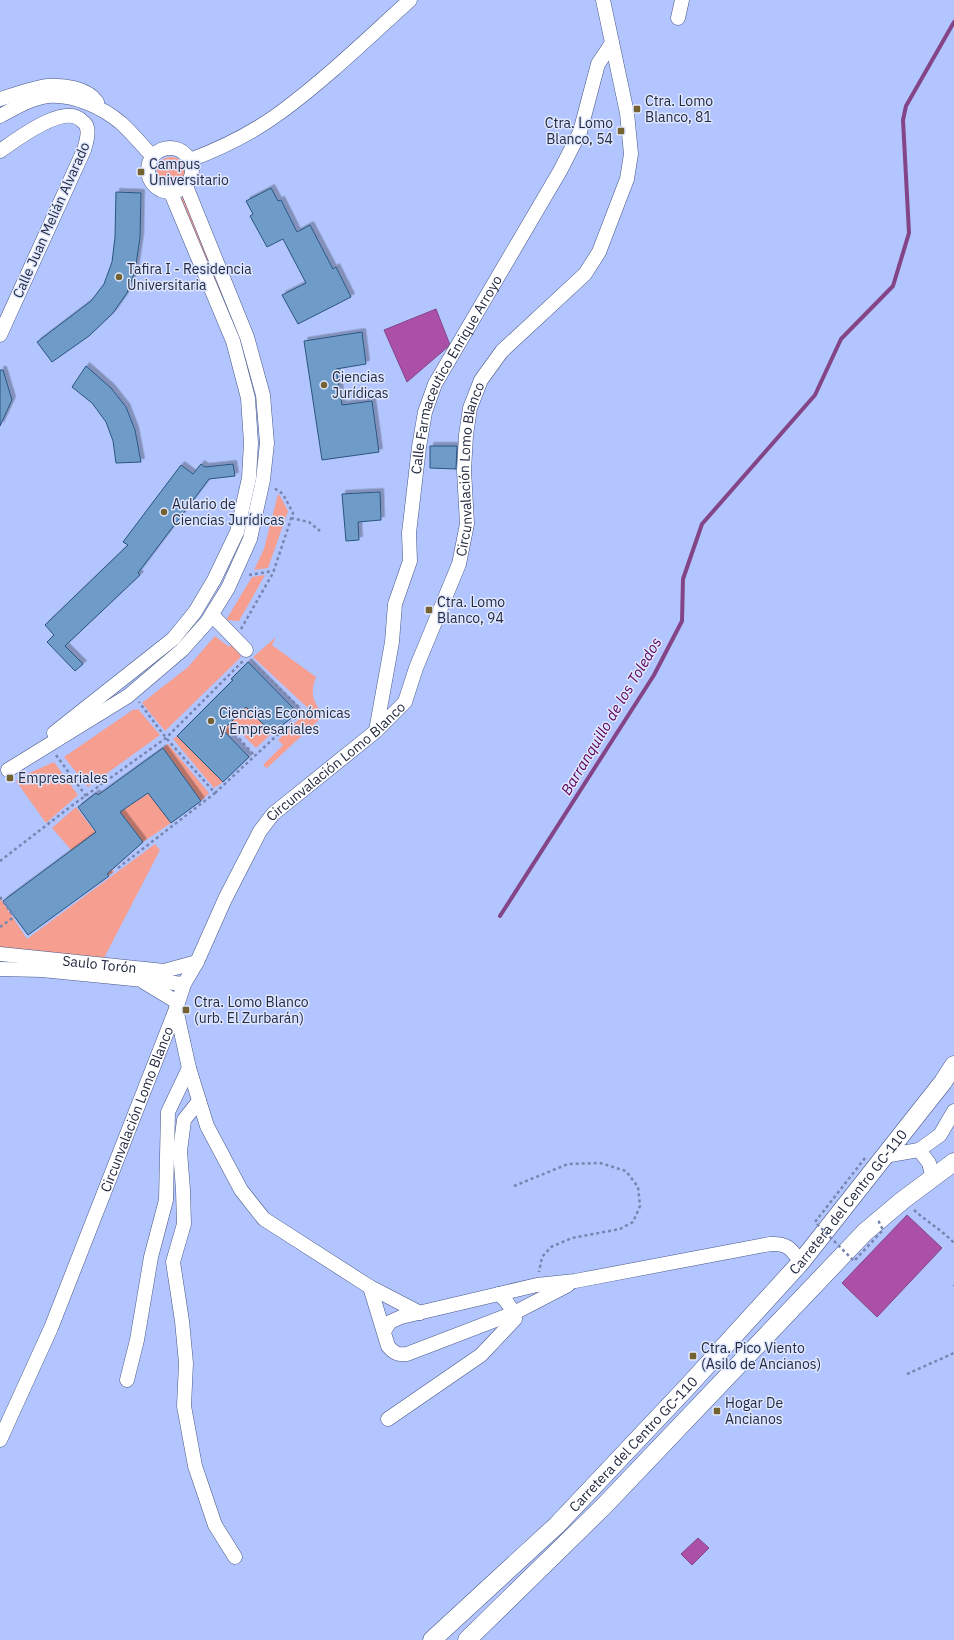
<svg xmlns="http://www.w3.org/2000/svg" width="954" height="1640" font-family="'IBM Plex Sans',sans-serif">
<defs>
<filter id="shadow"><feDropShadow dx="3.5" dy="-3.5" stdDeviation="0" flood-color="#0004"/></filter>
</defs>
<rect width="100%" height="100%" fill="#b2c5fe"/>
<path fill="#f69e8f" d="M157 171a14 14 0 1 1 28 0a14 14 0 1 1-28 0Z
M183,197L225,293L219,296L181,199Z
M278,494L280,496L288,511L268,568L254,570L264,549Z
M265,575L239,621L226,620L252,577Z
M215,636L229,647L233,643L241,657L165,731L142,703L188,667Z
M276,637L272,645L316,677C309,695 314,701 323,716L267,768L263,765L283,745L278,740L309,709L253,657Z
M246,707L272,733L256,748L236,728L228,736L223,730Z
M134,709L135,710L138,709L160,735L88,787L64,757Z
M177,736L223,782L214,788L173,739Z
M168,744L209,793L201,801L163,748Z
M54,762L78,795L46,823L16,781L27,774Z
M149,793L171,823L143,842L120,812Z
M76,807L115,858L108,863L114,872L109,875L100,865L72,851L52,828Z
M155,844L160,850L104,958L10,948L0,949V898L27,939Z"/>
<path fill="#ac50a7" stroke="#834588" d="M436,309L450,345L407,382L384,330Z
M907,1215L942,1248L877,1317L842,1283Z
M698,1538L709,1548L692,1565L681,1554Z"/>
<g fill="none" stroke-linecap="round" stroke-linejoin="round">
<path stroke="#834588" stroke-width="4" d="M500,916L654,675L682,621L683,579L702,524L815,395L841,339L893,286L909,233L903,120L906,106L954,22"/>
</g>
<path fill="#6e9bc8" stroke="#2b557e" filter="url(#shadow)" d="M271,188L278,201L281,200L297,232L310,225L333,269L336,267L351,297L298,324L282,295L306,283L283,239L267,247L250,216L253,214L246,201Z
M116,192L141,193L140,238L135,271L127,293L113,313L89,336L52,362L37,342L91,301L104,284L112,262L115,237Z
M362,332L366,364L336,369L342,405L372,401L379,452L322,460L304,341Z
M86,366L111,388L126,407L135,430L141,462L116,463L113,441L106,422L92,403L72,387Z
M0,370H3L12,400L0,426Z
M430,446H457L456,469L430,468Z
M201,464L205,467L233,464L235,476L209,479L138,573L140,575L65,646L83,664L75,671L47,642L54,635L45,625L128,545L123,542L181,465L193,474Z
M380,492L381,520L358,522L359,540L346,541L342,494Z
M248,662L298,713L272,733L246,707L223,730L249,757L223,782L177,736L233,680L231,679Z
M163,748L201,801L171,823L148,793L120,812L143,842L107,874L109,876L28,935L3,901L96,832L78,807L96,793L98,795Z"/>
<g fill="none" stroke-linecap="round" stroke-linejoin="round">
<defs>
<g id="minor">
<path d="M678,18L682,0"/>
<path d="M0,99C14,95 35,87 48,86C64,85 87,88 97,102"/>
<path d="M0,116C15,108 31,98 48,96C73,94 102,107 121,123C132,133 142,145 152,156"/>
<circle cx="170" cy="170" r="22"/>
<path d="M0,151C16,140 65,102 82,121C85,123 87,125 87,128C89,135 86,143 84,150L0,335"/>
<path d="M190,160C222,148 254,132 281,112C327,78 368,38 410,0"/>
<path d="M212,615L246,650"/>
<path id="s1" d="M376,731L392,642L395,604L410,561L409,533L419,447L425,412L435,384L560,171L580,132L598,64L612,43"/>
<path d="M54,733L173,639L195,612L214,580L237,532L249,478L251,443L248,398L233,341L171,193"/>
<path d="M8,770L128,696L182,650L207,622L228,588L250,539L263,480L267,443L263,395L247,337L186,186"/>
<path id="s2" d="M0,954L164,971L197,962"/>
<path d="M0,969L42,970L184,984"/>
<path d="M144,982L177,1002"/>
<path d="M176,1009L189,1068L207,1126L241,1190L264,1219L370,1287L420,1313"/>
<path d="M199,1101L184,1120L180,1151L183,1190L184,1224L173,1262L182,1321L186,1363L184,1406L195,1466L215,1525L235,1557"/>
<path d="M919,1150L940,1135L954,1111"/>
<path d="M884,1156L919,1150L929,1163L933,1178"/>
<path d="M370,1287L388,1346C394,1353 397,1355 407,1354L514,1313L568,1285"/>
<path d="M384,1331L390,1322L401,1317L537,1285L575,1281L770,1244C788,1243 791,1249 801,1262"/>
<path d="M127,1380L137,1340L151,1257L166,1200L168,1112L189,1068"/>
<path d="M388,1419L481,1355L515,1319C513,1309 507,1301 499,1294"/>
<path id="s3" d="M0,1440L51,1328L176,1009L184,984L197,962L225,899L260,831L273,814L376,731L405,702L416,668L459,564L467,524L464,470L466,435L470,408L481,380L502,351L585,274L599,252L627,179L631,154L627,113L603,0"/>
</g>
<g id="major">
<path id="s4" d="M432,1640L557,1525L689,1385L801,1262L943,1082L954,1065"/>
<path d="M467,1640L604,1506L865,1232L903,1200L954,1162"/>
</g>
</defs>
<use href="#minor" stroke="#475788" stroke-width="15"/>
<use href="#major" stroke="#475788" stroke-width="19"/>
<path stroke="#7785af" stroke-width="2.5" stroke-dasharray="3 3" stroke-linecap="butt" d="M291,518L309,522L320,531
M249,575L273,571
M241,629L273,573L293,513L283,494L274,488
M235,734L255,756
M56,755L86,796
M215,793L303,711L251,661
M0,861L74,804L166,738L243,661
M118,868L215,793L166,738L139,702
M0,897L14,917
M0,927L14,917
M514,1186L568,1164L600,1163L626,1171L638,1187L640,1206L633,1222L620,1229L572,1238L551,1247L542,1257L539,1272
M914,1210C927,1222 942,1230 954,1243
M954,1285V1286
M907,1374L954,1353"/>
<use href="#minor" stroke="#fff" stroke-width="14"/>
<use href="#major" stroke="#fff" stroke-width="18"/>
<path stroke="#7785af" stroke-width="2.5" stroke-dasharray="3 3" stroke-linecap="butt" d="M865,1158L815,1222L854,1261L883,1230L878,1220"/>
</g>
<g fill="#746230" stroke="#dfe7ff" stroke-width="1.5">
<rect x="633" y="105" width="8" height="8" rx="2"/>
<rect x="617" y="127" width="8" height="8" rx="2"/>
<rect x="137" y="168" width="8" height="8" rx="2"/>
<circle cx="119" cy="277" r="4"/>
<circle cx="324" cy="385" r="4"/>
<circle cx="164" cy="512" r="4"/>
<rect x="425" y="606" width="8" height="8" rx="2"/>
<circle cx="211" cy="721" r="4"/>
<rect x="6" y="774" width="8" height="8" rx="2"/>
<rect x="182" y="1006" width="8" height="8" rx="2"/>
<rect x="689" y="1352" width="8" height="8" rx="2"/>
<rect x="713" y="1407" width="8" height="8" rx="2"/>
</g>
<g text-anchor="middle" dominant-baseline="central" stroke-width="3" stroke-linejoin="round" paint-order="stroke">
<g font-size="14" fill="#232a40" stroke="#dfe7ff" text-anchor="start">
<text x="645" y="101">Ctra. Lomo<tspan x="645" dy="16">Blanco, 81</tspan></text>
<text x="613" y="123" text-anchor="end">Ctra. Lomo<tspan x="613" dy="16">Blanco, 54</tspan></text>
<text x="149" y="164">Campus<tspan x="149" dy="16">Universitario</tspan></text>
<text x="127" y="269">Tafira I - Residencia<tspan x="127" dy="16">Universitaria</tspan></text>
<text x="332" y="377">Ciencias<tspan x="332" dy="16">Jurídicas</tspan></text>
<text x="172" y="504">Aulario de<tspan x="172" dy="16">Ciencias Jurídicas</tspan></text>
<text x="437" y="602">Ctra. Lomo<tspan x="437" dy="16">Blanco, 94</tspan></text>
<text x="219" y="713">Ciencias Económicas<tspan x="219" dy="16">y Empresariales</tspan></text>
<text x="18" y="778">Empresariales</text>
<text x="194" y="1002">Ctra. Lomo Blanco<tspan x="194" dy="16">(urb. El Zurbarán)</tspan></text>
<text x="701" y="1348">Ctra. Pico Viento<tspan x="701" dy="16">(Asilo de Ancianos)</tspan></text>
<text x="725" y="1403">Hogar De<tspan x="725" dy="16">Ancianos</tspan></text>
</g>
<g font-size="14" fill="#232a40" stroke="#dfe7ff">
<text transform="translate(51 220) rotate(-66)">Calle Juan Melián Alvarado</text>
<text stroke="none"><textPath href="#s1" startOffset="370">Calle Farmaceutico Enrique Arroyo</textPath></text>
<text stroke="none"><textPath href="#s3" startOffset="1102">Circunvalación Lomo Blanco</textPath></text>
<text stroke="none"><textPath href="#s3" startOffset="766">Circunvalación Lomo Blanco</textPath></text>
<text stroke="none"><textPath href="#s2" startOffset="100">Saulo Torón</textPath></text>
<text stroke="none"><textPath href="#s3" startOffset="358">Circunvalación Lomo Blanco</textPath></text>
<text stroke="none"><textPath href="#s4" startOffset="605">Carretera del Centro GC-110</textPath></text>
<text stroke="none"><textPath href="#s4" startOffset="281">Carretera del Centro GC-110</textPath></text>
</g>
<g font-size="15" font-style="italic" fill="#5e005b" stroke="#dfe7ff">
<text transform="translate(611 716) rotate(-59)">Barranquillo de los Toledos</text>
</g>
</g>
</svg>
